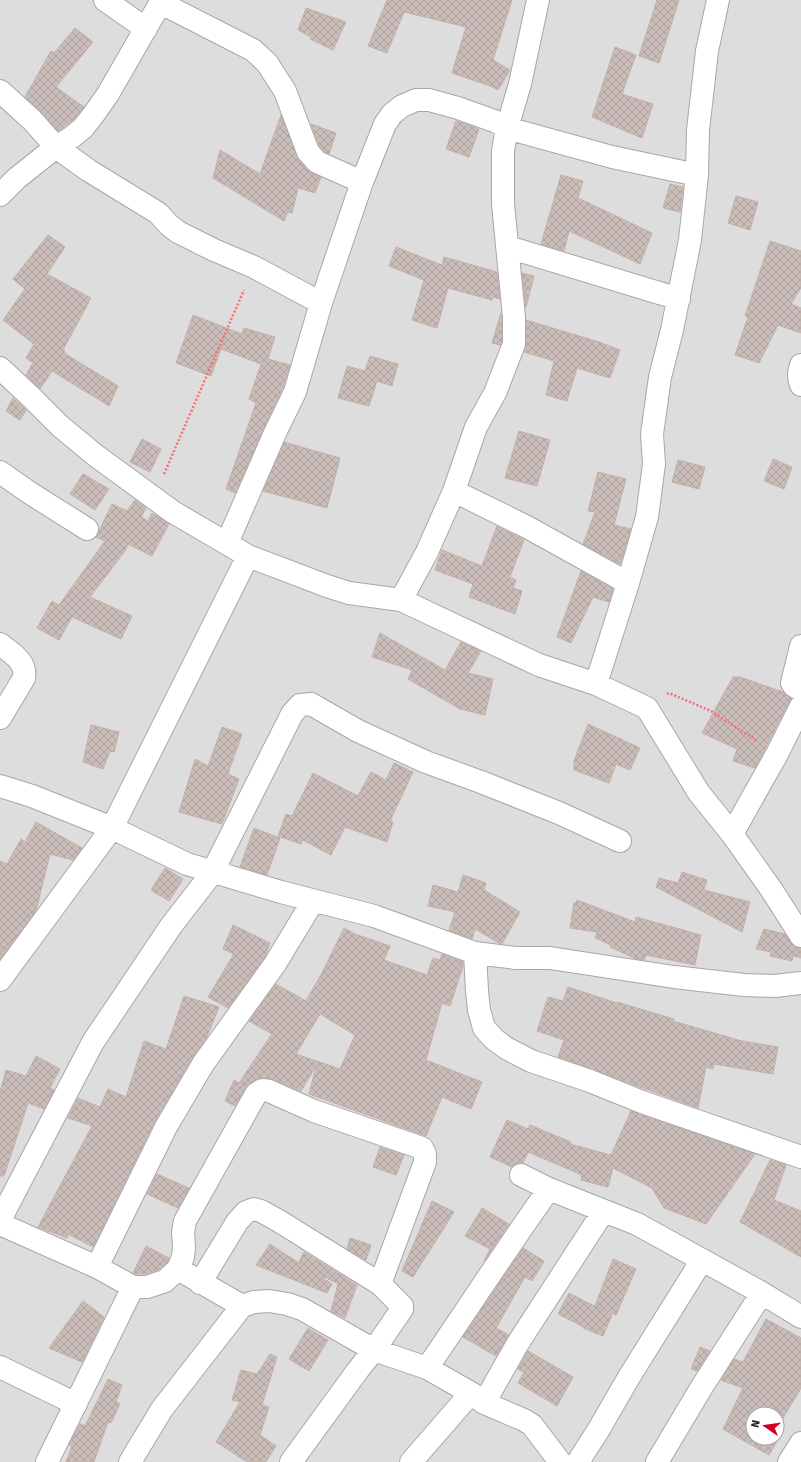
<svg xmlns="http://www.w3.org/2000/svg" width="801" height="1462" font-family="'Fira Sans',sans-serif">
<defs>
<pattern id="building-cross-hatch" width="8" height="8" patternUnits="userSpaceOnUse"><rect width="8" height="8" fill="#cabdb9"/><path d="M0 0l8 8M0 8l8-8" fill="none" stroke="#ada29f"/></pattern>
</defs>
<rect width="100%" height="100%" fill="#f1ece6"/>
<path fill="#dedddd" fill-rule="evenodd" d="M0,0H801V1462H0ZM753,1414H777V1438H753Z"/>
<path fill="url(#building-cross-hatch)" stroke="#c4b0a8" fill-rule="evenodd" d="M387,0H512L493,60L510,70L498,90L493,87L452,73L466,27L404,12L387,53L368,46Z
M657,0H679L659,63L639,56Z
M306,8L346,22L333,50L310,39L311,37L298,30Z
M75,28L93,42L56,87L84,107L74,119L58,131L41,112L25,97L51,51L54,53Z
M615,47L636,55L622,94L653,104L642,138L592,117Z
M281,115L299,160L308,171L321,177L315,193L298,188L292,213L288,212L284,221L213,178L220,150L260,174Z
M456,121L479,129L469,157L446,149Z
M311,124L336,133L329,154L325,152L319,145Z
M561,175L583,181L578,198L652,233L640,264L569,231L564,251L541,244Z
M670,184L683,187L680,212L663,208Z
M736,196L758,202L750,230L728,223Z
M48,235L65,247L47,274L91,298L63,350L65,351L64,353L118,386L109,406L52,371L40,389L26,375L33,363L26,358L34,344L3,320L25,289L13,279Z
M770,241L801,251V288L791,304L801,308V333L778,325L759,363L735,355L748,317L745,316Z
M396,247L442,265L444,257L497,272L500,299L493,297L492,300L448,288L437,328L412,320L424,280L389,266Z
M522,273L534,276L526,307Z
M501,313L502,342L500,345L492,343Z
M193,315L242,334L244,328L275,337L268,359L290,365L283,387L264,428L235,493L226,489L256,403L249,399L261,364L221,349L211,376L176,363Z
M526,320L599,342L620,350L610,378L577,368L567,401L546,395L554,361L524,352L526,344Z
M370,356L398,364L392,386L377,381L369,406L338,398L347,366L365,371Z
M13,398L26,410L20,420L6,411Z
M519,431L550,440L537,486L505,478Z
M142,439L161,449L150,472L130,462Z
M284,442L340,458L327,508L263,491Z
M773,459L792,467L784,489L764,481Z
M678,460L705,467L699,489L672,482Z
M598,472L626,479L614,525L631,529L620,564L583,544L595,512L588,511Z
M83,474L109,489L95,510L70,494Z
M135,500L146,508L141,517L148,521L152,513L169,524L152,556L128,544L125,551L90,597L132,616L121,639L72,617L59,640L37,628L52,601L59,605L105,541L96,537L112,504L127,511Z
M497,526L524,540L510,577L516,580L513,588L522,591L515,614L469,597L473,584L435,570L442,550L482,566Z
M581,571L613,589L609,602L593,597L571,643L557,637Z
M380,633L445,670L461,642L481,651L468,673L493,679L485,715L460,709L408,679L412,670L372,657Z
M733,677H740L783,692L791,699L755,768L733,761L737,749L702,733Z
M588,724L640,748L630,770L616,764L609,783L574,770V761Z
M91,725L119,732L114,752L110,751L103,769L83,762Z
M222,727L242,734L228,774L239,779L222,824L179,812L195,759L208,766Z
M394,763L413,772L390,821L393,822L387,842L345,827L331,855L303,840L301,844L278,836L286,814L292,816L313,773L358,796L371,772L386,780Z
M36,822L82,848L73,860L50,854L36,911L0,959V861L7,864L21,839L25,842Z
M254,828L280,838L267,875L240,867Z
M165,868L183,879L169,901L151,890Z
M682,872L707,880L704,890L750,902L742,932L656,887L659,878L678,883Z
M463,875L486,883L484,890L520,912L502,944L499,943L475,929L472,939L449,930L455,912L428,906L433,885L458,892Z
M577,900L635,922L636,917L701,935L695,965L646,955L644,960L636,959L610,947L611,945L595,938L597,932L570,928L574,903H576Z
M233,925L270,943L265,957L228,1008L208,997L234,954L223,949Z
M344,928L355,934L390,946L384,960L427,975L433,958L440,960L442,954L463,962V966L450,1006L442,1003L426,1060L482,1082L471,1109L442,1097L426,1136L309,1094L316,1066L301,1091L273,1079L262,1078L255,1080L248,1084L235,1106L225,1101L234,1080L239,1083L272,1034L249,1021L276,984L306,1001L322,973ZM320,1014L355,1035L340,1069L296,1054Z
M764,929L785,934L795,947L801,948V958L793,956L792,961L770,956L771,952L756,949Z
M568,987L617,1003V1002L674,1019L673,1021L742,1041L778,1047L773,1074L714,1064L713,1069L706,1067L698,1108L558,1057L564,1040L537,1031L548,997L563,1001Z
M184,996L219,1007L206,1039L192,1058L155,1121L93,1247L68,1234L67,1238L38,1227L92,1126L68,1118L78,1098L100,1107L108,1089L126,1097L144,1041L166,1049Z
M36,1056L60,1069L50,1088L54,1090L44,1109L28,1103L4,1176H0V1092L6,1070L26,1076Z
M631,1111L755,1154L706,1224L664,1208L652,1188L613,1168L608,1187L581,1180L582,1175L528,1152L523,1163L514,1164L512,1167L490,1157L507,1120L528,1129L530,1125L571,1142L570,1144L611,1155Z
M380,1147L404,1155L396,1175L373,1167Z
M770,1160L786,1165L774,1200L801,1211V1257L740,1222Z
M157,1174L189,1188L178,1208L147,1194Z
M432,1201L454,1212L413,1277L402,1271Z
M482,1208L509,1224L484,1261L490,1249L465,1236Z
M350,1238L371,1245L366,1260L347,1249Z
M270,1244L302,1265L299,1262L304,1252L357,1285L345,1318L331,1311L338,1284L325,1277L324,1279L332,1284L327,1293L256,1265Z
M146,1246L169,1258L168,1262L158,1270L145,1274H136L133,1273Z
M523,1248L544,1261L532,1281L525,1277L496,1328L509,1335L496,1356L463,1337Z
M613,1259L636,1269L616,1315L595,1306Z
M569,1293L612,1315L603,1336L583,1328L584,1327L558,1314Z
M83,1301L104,1317L82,1362L49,1348Z
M766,1319L801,1338V1388L777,1428L783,1431L769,1455L723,1429L743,1388L721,1380L734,1359L743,1362ZM753,1414H777V1438H753Z
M308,1328L328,1340L309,1371L289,1359Z
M700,1347L710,1351L697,1371L691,1369Z
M528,1351L573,1377L557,1406L518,1383L524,1372L518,1369Z
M270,1354L277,1357L262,1405L269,1407L260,1435L276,1446L266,1462H247L216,1442L240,1402L232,1400L241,1370L257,1374Z
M108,1379L122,1385L116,1402L120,1404L111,1423L108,1422L94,1462H66L72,1446L69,1445L80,1424L85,1426Z"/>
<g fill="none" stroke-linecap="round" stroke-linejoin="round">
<defs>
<path id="minor" d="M105,0L146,29
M161,3L253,50L267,63L285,91L308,152L317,162L362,182L321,303L295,392L275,433L227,543
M0,91L32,120L56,147L88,170L158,213L169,225L178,232L214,250L254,267L321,303
M362,182L385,124L392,114L402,106L416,100H429L458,108L497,122L507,128L612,157L697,175
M0,195L17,178L56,147L72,137L83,128L94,114L108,94L162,0
M508,247L679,299
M801,365C798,373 798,378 801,385
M0,368L31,397L60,426L95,455L173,512L248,556L327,586L349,593L401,600L427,552L454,491L476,427L495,393L514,344V317L503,204V151L507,128L520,84L538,0
M0,472L30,493L87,529
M454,491L527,527L628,583
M401,600L539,665L596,684L647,708L699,793L732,834L771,889L801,936
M0,644C11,653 27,661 24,678L0,718
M801,646L792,683L794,686L801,690
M596,684L628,583L647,517L654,464L652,434L660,377L672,330L690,240L697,175L698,130L707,51L718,0
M0,786L32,796L112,828L187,864L281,892L374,916L475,953L516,958H550L674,977L744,985L775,986L801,983
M732,834L777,754L801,706
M475,953L477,991L479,1010L484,1028L494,1039L506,1048L531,1061L590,1081L642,1102L801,1157
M0,980L112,828L248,556
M521,1175L549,1189L637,1224L762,1293L801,1317
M0,1220L93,1042L171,926L212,873L292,714L300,705L311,704L358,731L426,762L481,782L559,813L620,841
M0,1224L97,1267
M178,1269L183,1257L184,1246L183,1233L185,1221L256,1094C261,1090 263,1089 269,1091L314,1111L422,1148L425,1154V1162L380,1284L402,1306V1309L374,1350L358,1370L291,1462
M200,1283L237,1222L246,1212L254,1209L261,1211L279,1221L380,1284
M242,1306L254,1302L269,1301L287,1304L302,1309L374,1350L427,1368L471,1393
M0,1367L76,1404
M427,1368C468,1308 507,1248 549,1189
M484,1403L524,1420L532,1425L560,1462
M47,1462L133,1287
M130,1462L162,1409L242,1306L178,1269L165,1281L147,1287H133L97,1267L166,1127L203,1064L275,964L313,901
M411,1462L471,1393L484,1403L518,1343L603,1212
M578,1462L599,1429L629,1377L702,1260
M657,1462L703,1385L762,1293
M789,1462L801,1443"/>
</defs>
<use href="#minor" stroke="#a7a7a7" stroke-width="24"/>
<path stroke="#ff6a72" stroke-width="2.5" stroke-dasharray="2 2" stroke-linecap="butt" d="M164,474L244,290
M667,694L669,693L711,711L757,741"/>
<use href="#minor" stroke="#fff" stroke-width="22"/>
</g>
<g transform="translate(765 1426) rotate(283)"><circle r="19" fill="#ffffff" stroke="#a6a6a6"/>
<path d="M0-3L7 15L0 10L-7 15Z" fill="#d10021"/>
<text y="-6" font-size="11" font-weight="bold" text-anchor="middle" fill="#202020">N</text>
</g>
</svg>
